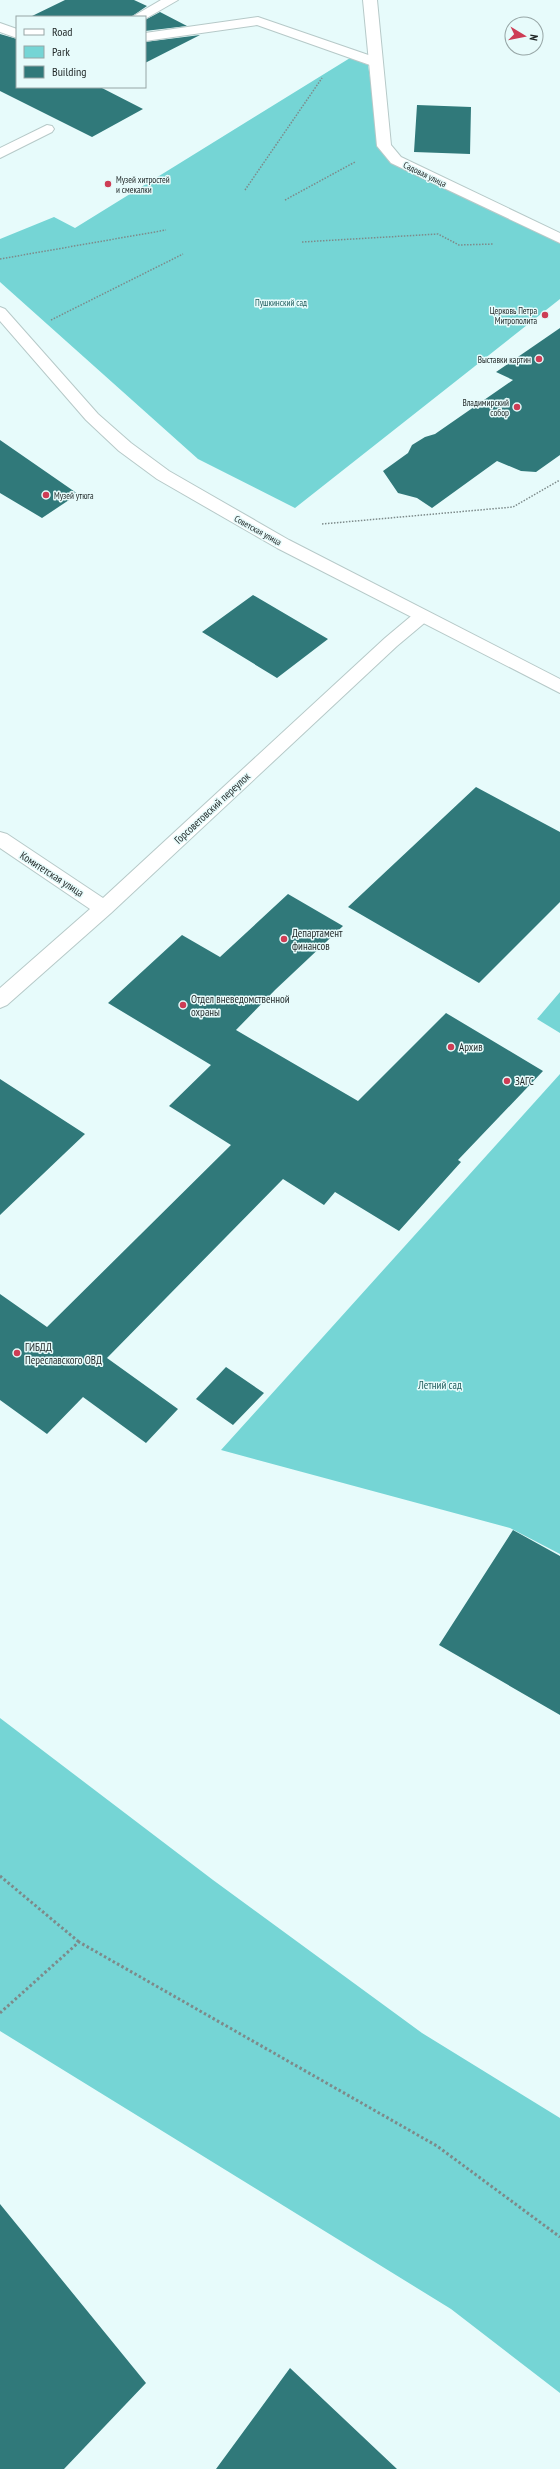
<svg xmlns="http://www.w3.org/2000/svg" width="560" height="2469" font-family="'PT Sans Narrow',sans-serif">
<rect width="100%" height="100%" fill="#e7fbfb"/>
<path fill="#75d5d5" d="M350,58L368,65L381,145L395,162L560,241V299L295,508L198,459L0,282V239L54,217L75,228Z
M560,992V1033L537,1019Z
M560,1074V1554L510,1528L221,1450Z
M0,1718L213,1880L422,2033L560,2118V2393L451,2309L0,2031Z"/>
<path fill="#30797a" d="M65,0H134L147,6L131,17H30Z
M160,12L187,26L145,31V20Z
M0,34L17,39V87H100L143,109L92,137L0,91Z
M200,35L145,63V42Z
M417,105L471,107L470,154L414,152Z
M560,328V455L536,472L521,471L497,461L432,508L417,498L398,493L383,471L408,453L412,445L425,437L435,434L513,380L496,372Z
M0,440L78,494L42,518L0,493Z
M253,595L328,639L277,678L202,632Z
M476,787L560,832V902L479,983L348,907Z
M288,894L343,926L275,990L236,1030L358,1101L446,1013L543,1071L458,1160L461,1162L399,1231L335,1192L324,1205L283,1179L107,1358L178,1409L146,1443L83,1397L47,1434L0,1400V1294L47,1327L231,1145L169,1106L211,1065L108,1003L182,935L220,957Z
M0,1079L85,1134L0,1215Z
M226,1367L264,1393L233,1425L196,1399Z
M513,1530L560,1556V1715L439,1645Z
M0,2204L146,2383L64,2469H0Z
M290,2368L397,2469H216Z"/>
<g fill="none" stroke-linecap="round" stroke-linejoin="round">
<defs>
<path id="lane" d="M161,0H178L145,19V17H132Z
M258,17L380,59L382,62L375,66L370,65L257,25L145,41V33Z
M0,23L17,29V38L0,32Z
M47,125L52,126L54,129L52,132L0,158V148Z"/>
<path id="street" d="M363,0H377L391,145L401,157L560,233V243L391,163L377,146Z
M422,610L428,612L431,616L428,620L397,646L111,913L7,1005L0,1008V988L90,909L0,848V832L7,834L103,898L385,638L416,612Z"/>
<path id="primary" d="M0,307L5,309L98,414L131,443L169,471L289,540L560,679V693L277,548L157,479L119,451L86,420L0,321Z"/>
</defs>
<use href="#lane" stroke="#b6c9c8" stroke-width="2"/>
<use href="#street" stroke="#b6c9c8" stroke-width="2"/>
<use href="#primary" stroke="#b6c9c8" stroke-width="2"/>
<path stroke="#7d8a8a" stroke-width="1.5" stroke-dasharray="1.5 1.5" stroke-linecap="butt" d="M245,190L322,78
M285,200L355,162
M302,242L438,234L459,245L494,244
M0,259L166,230
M51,320L183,254
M322,524L513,507L560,480"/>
<path stroke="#7d8a8a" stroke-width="3" stroke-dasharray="2.5 2.5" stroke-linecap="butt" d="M0,1876L79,1942
M0,2013L79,1942L437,2146L560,2237"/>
<use href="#lane" fill="#fff" fill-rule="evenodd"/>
<use href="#street" fill="#fff" fill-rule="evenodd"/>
<use href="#primary" fill="#fff" fill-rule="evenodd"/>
</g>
<g fill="#cd3d55" stroke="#e7fbfb" stroke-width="1.5">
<circle cx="108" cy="184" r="4"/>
<circle cx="545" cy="315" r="4"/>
<circle cx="539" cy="359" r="4"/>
<circle cx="517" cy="407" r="4"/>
<circle cx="46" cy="495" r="4"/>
<circle cx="284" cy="939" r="4"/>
<circle cx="183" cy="1005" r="4"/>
<circle cx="451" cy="1047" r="4"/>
<circle cx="507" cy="1081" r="4"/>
<circle cx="17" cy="1353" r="4"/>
</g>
<g text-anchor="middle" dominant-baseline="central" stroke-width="3" stroke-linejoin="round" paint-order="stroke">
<g font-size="9" fill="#1f2626" stroke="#e7fbfb">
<text transform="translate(425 174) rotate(26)">Садовая улица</text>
<text transform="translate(258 530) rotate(29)">Советская улица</text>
</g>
<g font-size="9" fill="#1f2626" stroke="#e7fbfb" text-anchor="end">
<text x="116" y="179" text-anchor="start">Музей хитростей<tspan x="116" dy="10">и смекалки</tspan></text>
<text x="537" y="310">Церковь Петра<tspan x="537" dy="10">Митрополита</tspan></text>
<text x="531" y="359">Выставки картин</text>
<text x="509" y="402">Владимирский<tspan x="509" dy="10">собор</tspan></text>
<text x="54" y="495" text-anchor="start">Музей утюга</text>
</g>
<g font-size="9" fill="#256060" stroke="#e7fbfb">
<text x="281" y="302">Пушкинский сад</text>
</g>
<g font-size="11" fill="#1f2626" stroke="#e7fbfb">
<text transform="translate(212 808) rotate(-43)">Горсоветовский переулок</text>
<text transform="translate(52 874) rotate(33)">Комитетская улица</text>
</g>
<g font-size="11" fill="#1f2626" stroke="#e7fbfb" text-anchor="start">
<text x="292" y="933">Департамент<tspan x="292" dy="13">финансов</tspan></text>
<text x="191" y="999">Отдел вневедомственной<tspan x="191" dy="13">охраны</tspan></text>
<text x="459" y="1047">Архив</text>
<text x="515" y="1081">ЗАГС</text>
<text x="25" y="1347">ГИБДД<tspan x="25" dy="13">Переславского ОВД</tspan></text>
</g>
<g font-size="11" fill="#256060" stroke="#e7fbfb">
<text x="440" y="1385">Летний сад</text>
</g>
</g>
<rect x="16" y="16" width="130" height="72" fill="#e7fbfb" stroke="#97a6a6"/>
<rect x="24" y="29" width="20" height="6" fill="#ffffff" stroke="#97a6a6"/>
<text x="52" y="36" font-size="12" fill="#1f2626">Road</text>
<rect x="24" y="46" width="20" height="12" fill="#75d5d5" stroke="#97a6a6"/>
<text x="52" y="56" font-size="12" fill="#1f2626">Park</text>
<rect x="24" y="66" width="20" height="12" fill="#30797a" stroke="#97a6a6"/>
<text x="52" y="76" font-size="12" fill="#1f2626">Building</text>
<g transform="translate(524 36) rotate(100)"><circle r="19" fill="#e7fbfb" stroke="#97a6a6"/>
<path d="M0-3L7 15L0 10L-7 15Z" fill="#cd3d55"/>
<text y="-6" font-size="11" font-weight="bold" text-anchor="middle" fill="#1f2626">N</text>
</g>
</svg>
